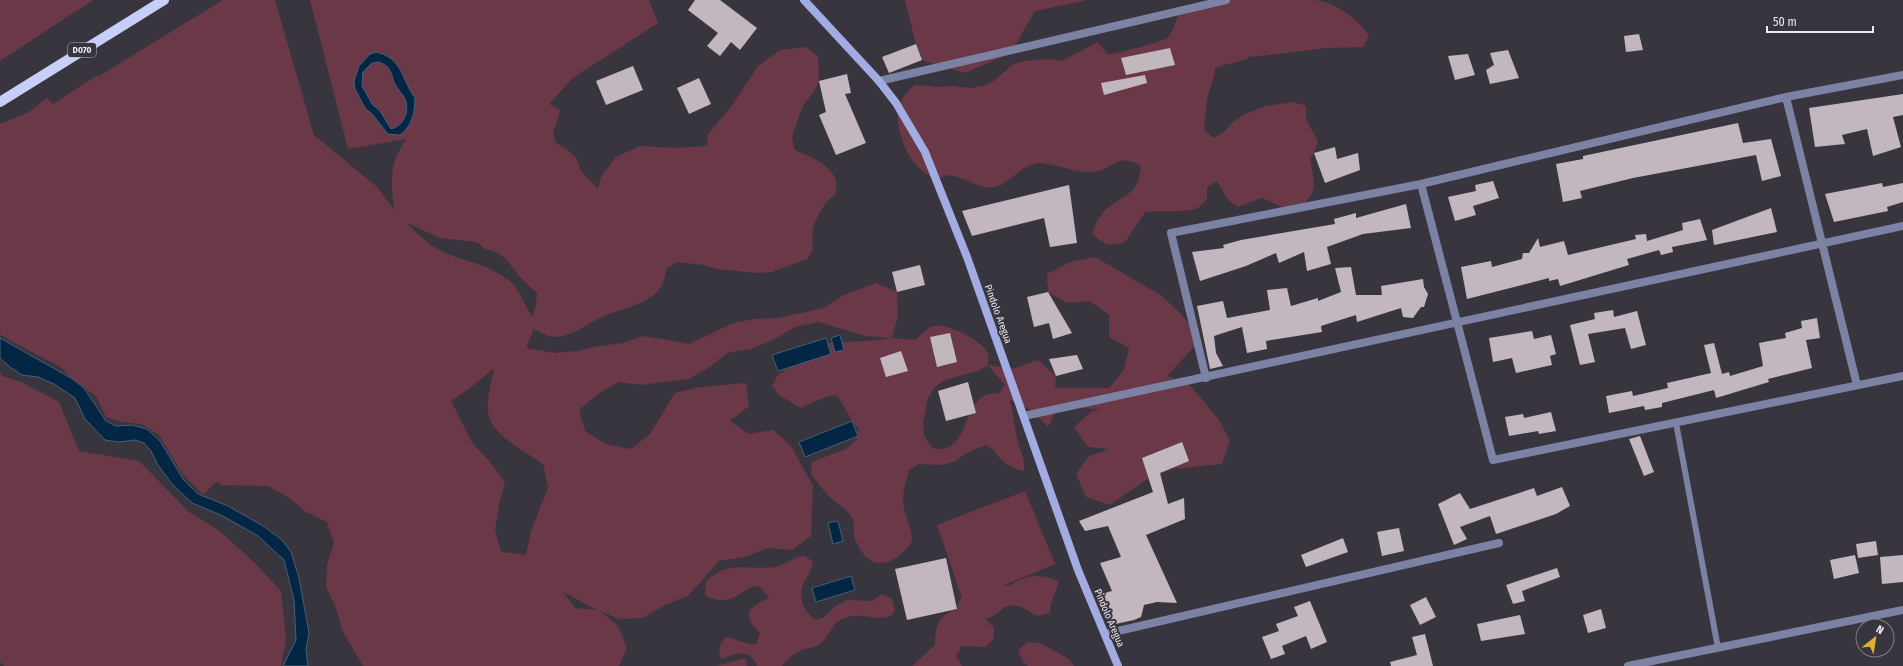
<svg xmlns="http://www.w3.org/2000/svg" width="1903" height="666" font-family="'Fira Sans Condensed',sans-serif">
<rect width="100%" height="100%" fill="#39353f"/>
<path fill="#6b3848" fill-rule="evenodd" d="M0,0H93L0,61Z
M223,0H275L314,135L376,186L395,211C390,186 389,160 407,139L348,149L310,0H649L658,23L573,78L549,104L560,110L553,134L556,143L567,149L576,158L581,171L598,189L601,177L616,157L640,146L677,148L707,146L708,134L731,107L758,66L780,50L806,47L818,56L819,81L814,92L806,101L800,113L792,138L795,150C809,156 832,165 836,181C837,184 836,190 836,194L826,202L814,223L812,236L813,249L807,259L772,272L757,273L716,269L704,265L677,262L666,269C664,305 626,305 600,318C585,325 573,336 556,337C549,338 540,332 534,329L526,348L555,353L578,351L600,346L622,343L644,336L689,344L733,323L755,319L778,318L824,308L844,295L876,283L897,292L898,315L892,338L916,340C921,335 926,329 933,326C946,322 983,341 988,353C989,356 988,362 988,365L1012,369L1038,360L1056,376L1055,388H1109L1124,370L1129,348L1109,337V315L1090,301L1067,303L1048,292L1047,274L1070,262L1095,257L1162,296L1183,316L1200,340L1167,376L1190,385L1219,420L1230,441L1222,464L1172,469L1149,478L1110,505L1086,497L1076,474L1089,456L1110,449L1088,447L1074,427L1092,411L1102,410L1059,405L1048,427L1031,410L1010,400C1013,413 1014,425 1017,438C1020,452 1025,456 1024,471C1016,469 1009,467 1003,461C995,455 997,451 986,445L965,454L956,461L943,465L919,464L909,470C906,482 901,496 904,508C907,521 912,528 912,542C894,566 871,574 856,542C852,534 856,522 851,516C844,506 833,502 826,493C820,487 816,480 811,474L812,462L846,449L855,441L859,429L852,421L837,395C823,396 813,403 800,408L779,395L772,386L778,375L819,347L830,343L880,340L890,338L866,336L818,322L795,327L773,340L751,349L727,353L710,367L689,379L641,385L618,382L598,394L579,410L585,431L606,444L631,449L650,434L675,393L700,387L746,383L749,406L730,421L749,434L773,430L791,446L813,486L811,536L792,550L768,548L745,557L719,561L688,596L665,605L643,618L619,619L600,611L618,626L627,648L619,666H363L342,630L336,608L326,587L327,565L334,543L327,522L306,512L288,497L268,486L221,485L217,481L203,495L181,472L159,435L142,424L122,422L106,417L96,396L71,378L62,368L0,335V124L29,112L47,98L53,104L96,76H99ZM407,223L440,238L477,242L485,249L496,252L505,258L520,277L537,293L536,305L532,317C525,307 521,292 512,283C495,267 469,262 448,254C432,248 418,235 407,223ZM988,365L1005,385L999,393C995,394 989,393 986,395C963,405 969,442 944,449C941,450 935,448 932,448L924,435L923,423L928,398L934,388L945,380L978,371ZM494,368C492,381 485,403 489,416C494,437 527,452 543,464L548,488L531,531L526,555L501,552L495,529L499,505L505,482L490,462L473,444L451,401L470,388ZM563,592L597,610L575,608Z
M905,0H1088L1035,11L1011,53L965,73L922,60L916,44Z
M1227,0C1255,0 1286,0 1314,0C1336,2 1358,19 1369,36L1363,47L1326,48L1250,57C1239,63 1227,63 1215,68C1215,76 1212,81 1210,89C1206,99 1205,118 1204,129L1213,138L1224,132L1233,122L1243,115L1266,106L1294,102L1306,106V119L1318,141L1314,153L1310,158C1311,166 1314,176 1314,183C1313,200 1301,210 1284,207C1277,206 1268,200 1261,198L1238,207L1229,201L1217,181L1207,187V199C1204,201 1201,206 1198,208C1186,213 1159,210 1145,212L1125,242C1108,246 1105,246 1092,233C1095,226 1097,220 1102,214C1120,193 1138,200 1141,166C1118,153 1117,166 1097,171C1080,175 1063,166 1046,164C1044,164 1040,162 1037,163C1022,165 1009,183 995,187C982,190 972,181 960,178C957,177 952,175 948,175C945,176 940,178 937,178C915,173 902,147 899,127C895,108 900,97 915,85L942,87L955,86L970,88L983,86L994,81L1013,64L1024,61L1049,59L1062,61L1098,42L1108,55C1119,52 1162,43 1168,37C1173,31 1175,24 1177,17L1186,11Z
M0,372L3,376L21,382L59,402L79,451L139,461L189,512L220,531L255,563L281,591L286,639L281,666H5L0,662Z
M1025,491L1055,564L1002,586C1013,586 1013,582 1022,579C1035,573 1047,577 1059,581C1056,594 1050,600 1050,613L1037,616C1028,611 1016,601 1005,607C996,613 998,615 986,619L994,628V638L986,647L962,646L956,656L962,666H912L935,645C936,624 937,617 957,609L959,601L962,598L937,525Z
M804,556L813,561C812,569 808,575 804,582C797,597 803,611 816,620L823,618L837,605L847,600L872,601L882,594L892,599L895,610L892,615C876,622 868,614 853,616C830,619 831,636 819,645C814,647 809,648 804,649C796,652 787,659 782,666H757C751,648 735,653 721,659C718,651 719,643 727,637C736,639 746,645 756,644L760,633C753,626 742,614 755,606C760,602 765,601 769,597L760,587L753,586C736,596 725,607 705,595L706,581C731,559 745,571 774,567C785,565 793,557 804,556Z
M1028,642L1040,643L1069,659L1074,666H1028L1023,662L1018,650Z
M745,658L747,666H716Z"/>
<path fill="#022644" stroke="#486077" fill-rule="evenodd" d="M376,52C403,58 401,79 415,98C415,113 412,126 400,135L388,134L372,114L365,108L355,89L354,81L359,66L370,54ZM379,62C394,68 390,75 396,86C399,91 403,94 405,99C410,111 404,126 391,129L380,111L372,104L362,86L363,72L372,63Z
M840,335L844,350L835,352L831,338Z
M0,338L71,378L84,388L106,421L116,426L132,425L147,429L160,441L183,479L198,494L228,506L263,526L282,540L291,552L299,578L309,633L306,649L308,666H283L296,640L294,600L284,560L258,536L223,516L192,503L172,484L158,465L151,451L144,443L135,440L119,442L105,440L85,419L75,398L54,384L38,377L22,375L10,367L0,358Z
M826,338L831,354L778,371L772,355Z
M852,421L858,436L805,457L799,442Z
M838,521L843,541L833,544L828,523Z
M851,576L855,590L816,602L812,588Z"/>
<path fill="#c2b6bf" d="M695,0H720L757,28L740,50L731,42L720,56L707,46L718,33L688,10Z
M1639,34L1643,50L1626,52L1624,36Z
M916,44L922,60L889,73L882,57Z
M1170,48L1175,65L1126,75L1121,58Z
M1508,50L1519,78L1490,84L1486,70L1494,65L1490,53Z
M1468,54L1475,75L1455,80L1448,56Z
M633,66L643,90L606,105L596,81Z
M847,74L851,93L845,94L866,143L836,155L819,115L826,112L819,81Z
M1145,75L1147,83L1104,95L1101,83Z
M699,78L711,104L689,114L677,88Z
M1903,94V115L1893,117L1901,147L1873,156L1867,129L1842,135L1845,144L1815,147L1809,108Z
M1738,123L1743,143L1771,139L1781,176L1762,181L1756,155L1633,178L1580,191L1582,198L1563,202L1556,164L1583,159V156Z
M1335,147L1337,159L1358,153L1360,170L1325,183L1314,153Z
M1493,181L1499,198L1473,206L1476,215L1455,221L1448,197L1476,191L1475,185Z
M1882,183L1883,187L1903,183V202L1887,207L1888,211L1834,222L1825,194Z
M1069,185L1077,243L1050,247L1044,218L972,236L962,211Z
M1406,204L1411,228L1363,234L1327,247L1331,264L1307,271L1304,252L1279,263L1276,253L1246,266L1200,281L1192,252L1224,248L1223,245L1241,240L1335,224L1334,219L1356,213V218Z
M1771,208L1777,232L1714,245L1712,230Z
M1700,219L1707,240L1672,247L1673,252L1661,255L1659,250L1627,259L1629,265L1560,286L1558,279L1549,281V278L1467,299L1461,267L1491,261L1492,267L1522,259L1523,253H1529L1538,238L1540,247L1564,241L1568,255L1636,239L1635,235L1646,234L1647,241L1683,230L1682,223Z
M920,265L925,285L897,292L892,272Z
M1351,267L1356,295H1382L1381,286L1423,279L1424,287L1428,294L1424,307H1421L1413,318L1403,317L1401,308L1357,322L1356,315L1321,326L1322,332L1266,341L1267,349L1247,353L1242,327L1214,336L1216,353L1223,366L1210,369L1197,306L1223,301L1227,318L1270,310L1267,290L1287,288L1291,306L1318,298V301L1341,292L1335,268Z
M1048,292L1072,333L1053,339L1049,323L1034,327L1027,297Z
M1613,310L1614,317L1637,311L1646,345L1631,349L1625,328L1588,334L1595,362L1580,365L1570,325L1595,319L1594,313Z
M1817,318L1820,338L1806,340L1812,368L1768,379L1769,382L1716,398L1714,390L1662,403V407L1645,410L1644,406L1609,413L1606,396L1632,391L1633,396L1668,388L1667,383L1711,373L1704,345L1714,343L1722,374L1729,372L1730,376L1763,366L1759,343L1786,338L1785,333L1802,328L1801,321Z
M1532,331L1534,339L1551,335L1556,354L1550,356L1552,365L1516,373L1512,358L1493,362L1489,338Z
M950,333L957,362L937,367L930,337Z
M901,351L908,371L886,377L880,358Z
M1077,355L1083,369L1056,376L1049,359Z
M968,382L976,413L946,421L938,391Z
M1551,412L1556,431L1539,434L1538,431L1509,436L1505,417L1523,414L1524,418Z
M1640,436L1654,472L1644,476L1629,439Z
M1182,442L1189,461L1160,473L1168,504L1184,498L1185,519L1146,535L1177,603L1157,602L1144,605L1141,617L1134,620L1111,625L1098,595L1112,591L1100,563L1121,557L1108,526L1085,531L1079,521L1153,492L1142,458Z
M1562,487L1570,506L1556,514L1496,534L1490,516L1460,527L1467,539L1454,545L1438,504L1460,493L1470,509L1534,488L1537,496Z
M1399,528L1404,551L1382,556L1377,532Z
M1343,538L1348,552L1306,567L1301,555Z
M1876,541L1878,555L1858,558L1856,544Z
M1855,555L1859,573L1834,579L1830,560Z
M1903,555V582L1882,584L1880,557Z
M946,558L957,609L907,620L895,569Z
M1557,568L1560,577L1522,591L1525,601L1513,604L1506,585Z
M1426,597L1436,617L1420,625L1410,605Z
M1310,601L1327,642L1311,649L1306,636L1282,646L1285,654L1271,659L1262,637L1279,631L1276,624L1298,616L1294,607Z
M1601,609L1606,628L1588,633L1583,615Z
M1520,615L1525,634L1481,641L1477,624Z
M1425,634L1433,666H1391L1390,662L1417,655L1412,637Z"/>
<g fill="none" stroke-linecap="round" stroke-linejoin="round">
<path stroke="#7c82a4" stroke-width="6" d="M1676,423L1718,648"/>
<path stroke="#7c82a4" stroke-width="8" d="M879,81L1226,0
M1786,97L1857,385
M1421,184L1493,460L1903,376
M1206,378L1171,233L1421,184L1786,97L1903,75
M1024,416L1903,226
M1105,634L1499,543
M1628,666L1903,610"/>
<path stroke="#a3ace2" stroke-width="8" d="M804,0L879,81L896,103L925,152L967,257L1078,570L1118,666"/>
<path stroke="#c7cff9" stroke-width="10" d="M0,102L164,0"/>
</g>
<g text-anchor="middle" dominant-baseline="central" stroke-width="4" stroke-linejoin="round" paint-order="stroke">
<rect fill="#39353f" stroke="#b6b3ba" stroke-width="1" x="68" y="43" width="28" height="14" rx="3"/>
<g font-size="9" font-weight="bold" fill="#ece9ef">
<text x="82" y="50">D070</text>
</g>
<g font-size="10" fill="#ece9ef" stroke="#39353f">
<text transform="translate(998 314) rotate(70)">Pindolo Aregua</text>
<text transform="translate(1109 618) rotate(67)">Pindolo Aregua</text>
</g>
</g>
<g transform="translate(1875 638) rotate(30)"><circle r="19" fill="#39353f" stroke="#817d85"/>
<path d="M0-3L7 15L0 10L-7 15Z" fill="#e2af34"/>
<text y="-6" font-size="11" font-weight="bold" text-anchor="middle" fill="#ece9ef">N</text>
</g>
<path d="M1767 26v6h106v-6" fill="none" stroke="#ece9ef" stroke-width="2"/>
<text x="1773" y="26" font-size="12" fill="#ece9ef" stroke="#39353f" stroke-width="3" paint-order="stroke">50 m</text>
</svg>
